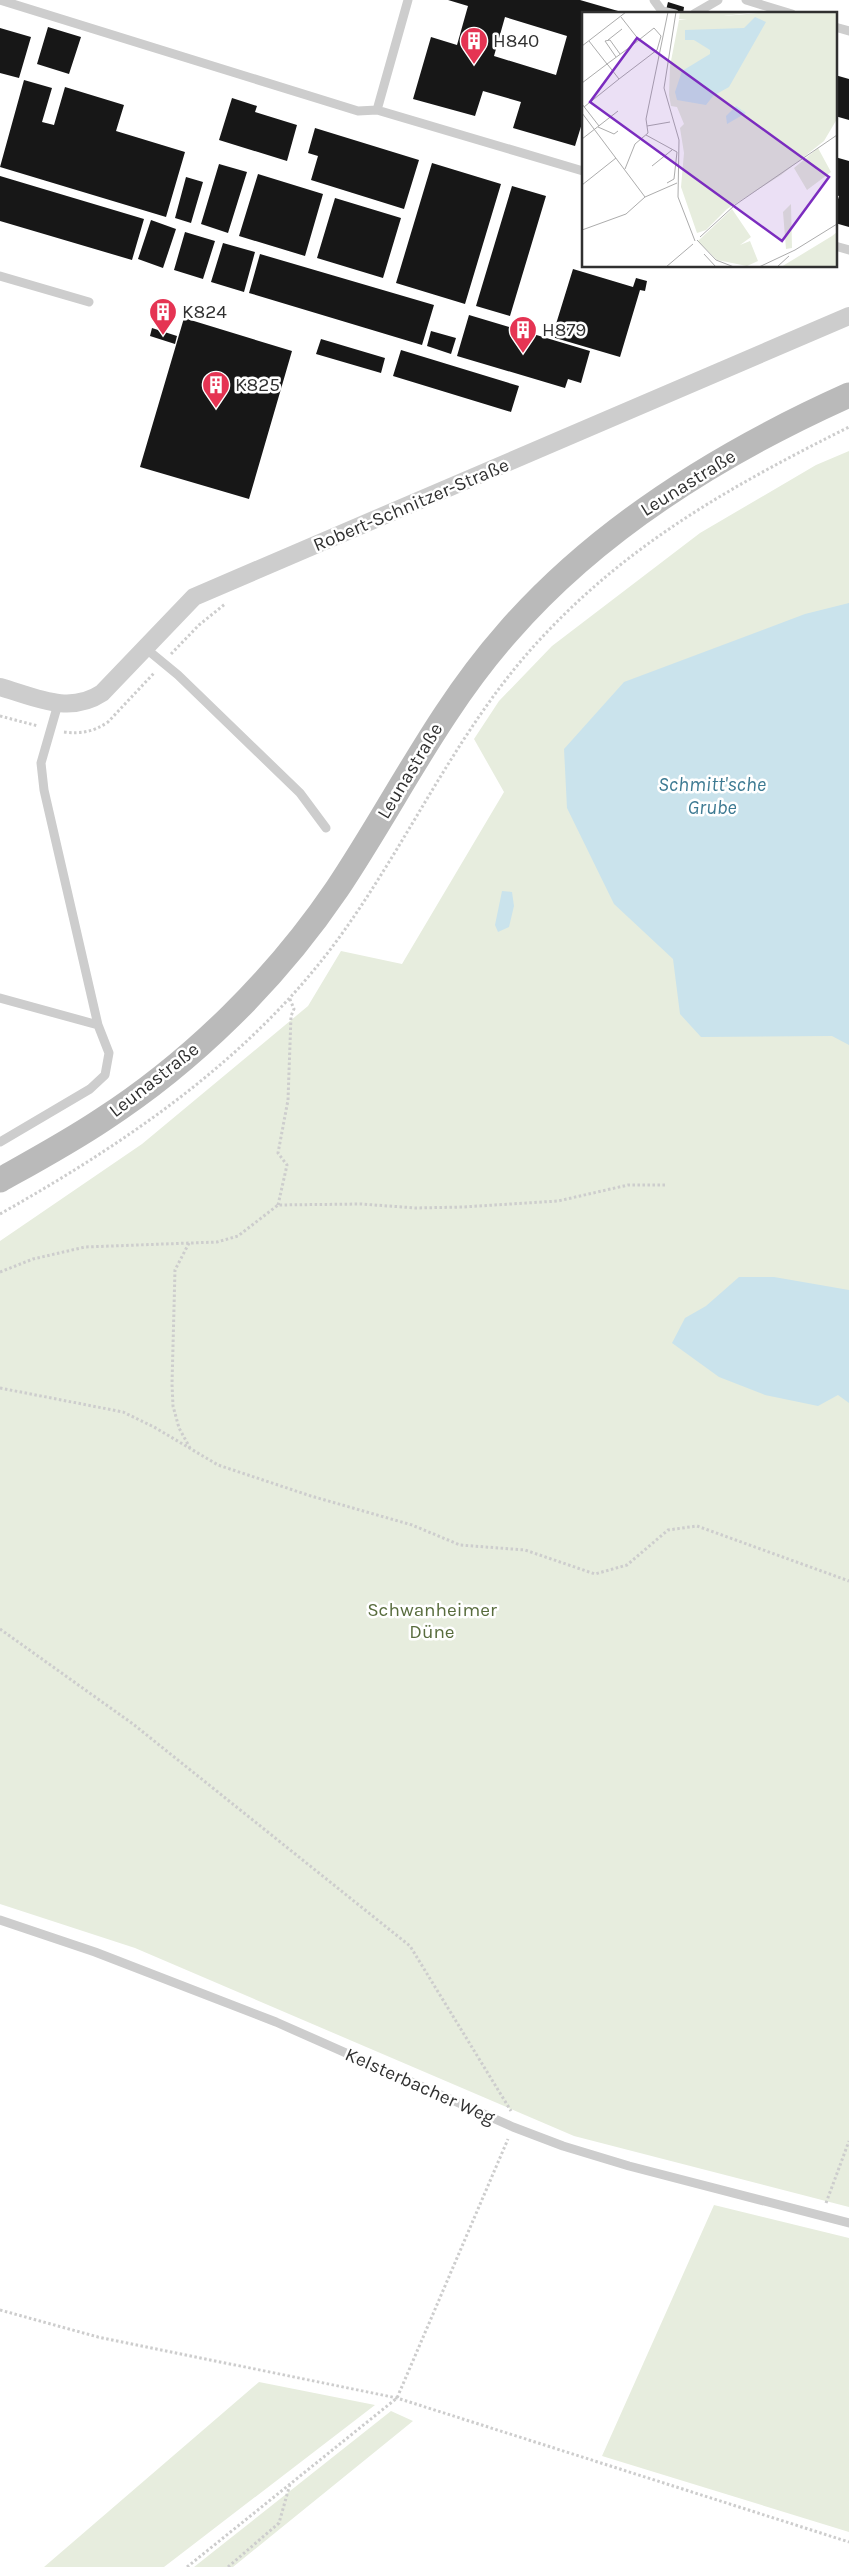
<svg xmlns="http://www.w3.org/2000/svg" width="849" height="2567" font-family="Karla,sans-serif">
<rect width="100%" height="100%" fill="#fff"/>
<path fill="#e7edde" d="M849,451V2207L574,2136L135,1948L0,1904V1241L142,1144L308,1006L341,951L402,964L504,792L474,739L499,701L552,646L700,533L816,465Z
M714,2205L849,2238V2532L602,2456Z
M259,2382L375,2405L164,2567H44Z
M391,2411L413,2421L233,2567H194Z"/>
<path fill="#cae3ec" d="M849,603V1045L832,1036L701,1037L680,1014L673,959L614,904L567,808L564,749L624,682L805,614Z
M502,891L512,892L514,906L509,927L498,932L495,925Z
M739,1277H774L849,1290V1403L838,1395L818,1406L765,1395L719,1377L672,1343L685,1318L706,1306Z"/>
<path fill="#171717" fill-rule="evenodd" d="M448,0H580L625,13L583,14V120L575,146L513,128L521,102L483,91L475,116L413,99L431,37L457,45L468,6ZM505,17L567,36L556,75L494,56Z
M668,2L684,7L683,14H665Z
M48,27L81,37L69,74L37,64Z
M0,28L31,37L19,78L0,73Z
M835,75L849,79V120L835,116Z
M24,80L52,88L42,122L54,125L65,87L124,105L116,131L185,152L166,217L0,167Z
M232,98L257,106L255,112L297,125L287,161L219,140Z
M315,128L419,160L404,209L311,180L318,156L308,153Z
M835,157L849,161V227L835,223V209L839,196L835,195Z
M432,163L501,184L465,304L396,283Z
M219,164L247,172L228,233L201,224Z
M258,174L323,194L305,256L239,236Z
M0,176L144,219L132,260L0,221Z
M186,177L203,182L191,223L175,218Z
M512,186L546,196L510,316L476,306Z
M335,198L401,218L383,278L317,258Z
M151,220L176,229L163,268L138,259Z
M185,232L215,241L203,279L174,270Z
M223,243L255,252L244,292L211,282Z
M260,254L434,305L422,345L249,293Z
M573,269L633,287L636,278L647,281L645,291L640,290L620,357L552,337Z
M469,315L590,351L581,383L568,379L565,388L457,356Z
M184,318L292,351L249,499L140,467Z
M152,328L177,336L175,344L150,336Z
M431,331L456,338L451,354L427,346Z
M321,339L385,358L381,373L316,354Z
M401,350L519,386L511,412L393,376Z"/>
<g fill="none" stroke-linecap="round" stroke-linejoin="round">
<path stroke="#cdcdcd" stroke-width="3" stroke-dasharray="2.5 2.5" stroke-linecap="butt" d="M171,654L199,625L225,604
M0,716L38,726
M64,732C81,734 93,732 108,722L155,672
M278,1205L287,1165L278,1153L288,1100L291,1016L294,1009L289,997
M0,1214C129,1141 253,1057 341,935C413,835 461,721 547,632C634,540 737,483 849,427
M189,1243L175,1270L172,1384L173,1406L179,1428L190,1448
M0,1272L33,1259L85,1247L217,1242L238,1236L278,1205L361,1204L416,1208L463,1207L558,1201L628,1185H667
M0,1388L123,1412L154,1427L218,1465L311,1496L412,1525L460,1545L525,1550L595,1574L627,1565L668,1530L697,1526L849,1581
M0,1629L133,1724L410,1946L511,2111
M826,2203L849,2141
M0,2310L98,2337L397,2398L849,2542
M187,2567L397,2398L508,2139
M228,2567L279,2523L290,2484"/>
<path stroke="#cdcdcd" stroke-width="9" d="M0,0L358,111L377,110
M408,0L377,110L583,171
M654,0L662,11L675,14
M746,0L792,14
M694,14L718,0
M835,27L849,31
M835,246L849,250
M0,276L89,302
M144,647L178,675L300,793L326,828
M0,998L98,1025
M0,1142L90,1089L105,1075L109,1053L98,1025L44,790L41,763L58,704
M0,1920L95,1952L276,2022L513,2127L563,2146L629,2166L849,2223"/>
<path stroke="#cdcdcd" stroke-width="18" d="M0,687C35,697 69,715 102,693L194,597L849,316"/>
<path stroke="#bababa" stroke-width="25" d="M0,1180C34,1161 69,1142 102,1120C193,1061 276,979 337,889C394,804 438,711 507,633C599,527 722,452 849,395"/>
</g>
<defs>
<symbol id="building-pin" viewBox="-11 -11 22 30"><path d="M0 17L-7.5 6A9.5 9.5 0 1 1 7.5 6Z" fill="#e53453" stroke="#fff"/><path d="M-4-6H4V6H1V3H-1V6H-4ZM-2.5-4.3h1.7v1.8h-1.7ZM.8-4.3h1.7v1.8H.8ZM-2.5-1h1.7V.8h-1.7ZM.8-1h1.7V.8H.8Z" fill="#fff"/></symbol>
</defs>
<g fill-rule="evenodd">
<use href="#building-pin" x="458" y="25" width="32" height="43"/>
<use href="#building-pin" x="147" y="296" width="32" height="43"/>
<use href="#building-pin" x="507" y="314" width="32" height="43"/>
<use href="#building-pin" x="200" y="369" width="32" height="43"/>
</g>
<g text-anchor="middle" dominant-baseline="central" stroke-width="5" stroke-linejoin="round" paint-order="stroke">
<g font-size="19" fill="#303030" stroke="#fff" text-anchor="start">
<text x="493" y="41">H840</text>
<text x="182" y="312">K824</text>
<text x="542" y="330">H879</text>
<text x="235" y="385">K825</text>
</g>
<g font-size="19" fill="#303030" stroke="#fff">
<text transform="translate(688 483) rotate(-32)">Leunastraße</text>
<text transform="translate(411 505) rotate(-23)">Robert-Schnitzer-Straße</text>
<text transform="translate(410 771) rotate(-59)">Leunastraße</text>
<text transform="translate(154 1080) rotate(-38)">Leunastraße</text>
<text transform="translate(420 2086) rotate(24)">Kelsterbacher Weg</text>
</g>
<g font-size="19" fill="#586c3d" stroke="#fff">
<text x="432" y="1610">Schwanheimer<tspan x="432" dy="22">Düne</tspan></text>
</g>
<g font-size="20" font-style="italic" fill="#3d7a92" stroke="#fff">
<text x="712" y="784">Schmitt'sche<tspan x="712" dy="23">Grube</tspan></text>
</g>
</g>
<g transform="translate(582 12)">
<rect width="255" height="255" fill="#fff"/>
<path d="M98,0L167,1L142,4L187,0H255V107L242,129L199,163L145,197L124,218L115,221L99,175L102,141L98,116L102,112L95,95L89,94L87,83L88,54L97,8L105,7H97ZM236,136L249,160L225,178L212,156ZM209,192L210,236L204,237L201,200ZM150,197L169,225L158,233L168,229L176,249L165,254L135,248L116,229ZM255,220V255H199L250,224Z" fill="#e7edde"/>
<path d="M173,5L184,10L147,75L131,84L124,93L95,88L93,80L100,59L128,42V38L112,28H103V18L162,16ZM154,94L164,101L145,112L144,104Z" fill="#cae3ec"/>
<path fill="none" stroke="#acacac" stroke-width="1" d="M94,0L82,76L97,128L96,185L113,229M39,5L57,28M26,28L40,17M0,34L44,0M34,45L23,29L28,28L38,42M0,71L25,52L48,35L72,16L79,24L75,38L37,67L26,53L25,52L7,29M0,92L17,114M2,95L37,67M0,101L63,185M65,114L88,110M16,115L32,122L36,119M64,123L95,140L92,167L85,171M0,127L36,99M70,154L90,138M43,157L53,132L66,121L64,107L86,0M0,173L34,146M0,218L44,202L63,185L95,171M118,225L153,193L255,123M115,228L134,248L152,255M122,242L134,255M84,255L111,232M177,255L213,238L255,212M195,255L207,244"/>
<path fill="#7b2cbf" fill-opacity="0.15" stroke="#7b2cbf" stroke-width="2.5" d="M55,26L247,165L200,229L8,90Z"/>
<rect width="255" height="255" fill="none" stroke="#303030" stroke-width="2.5"/>
</g>
</svg>
